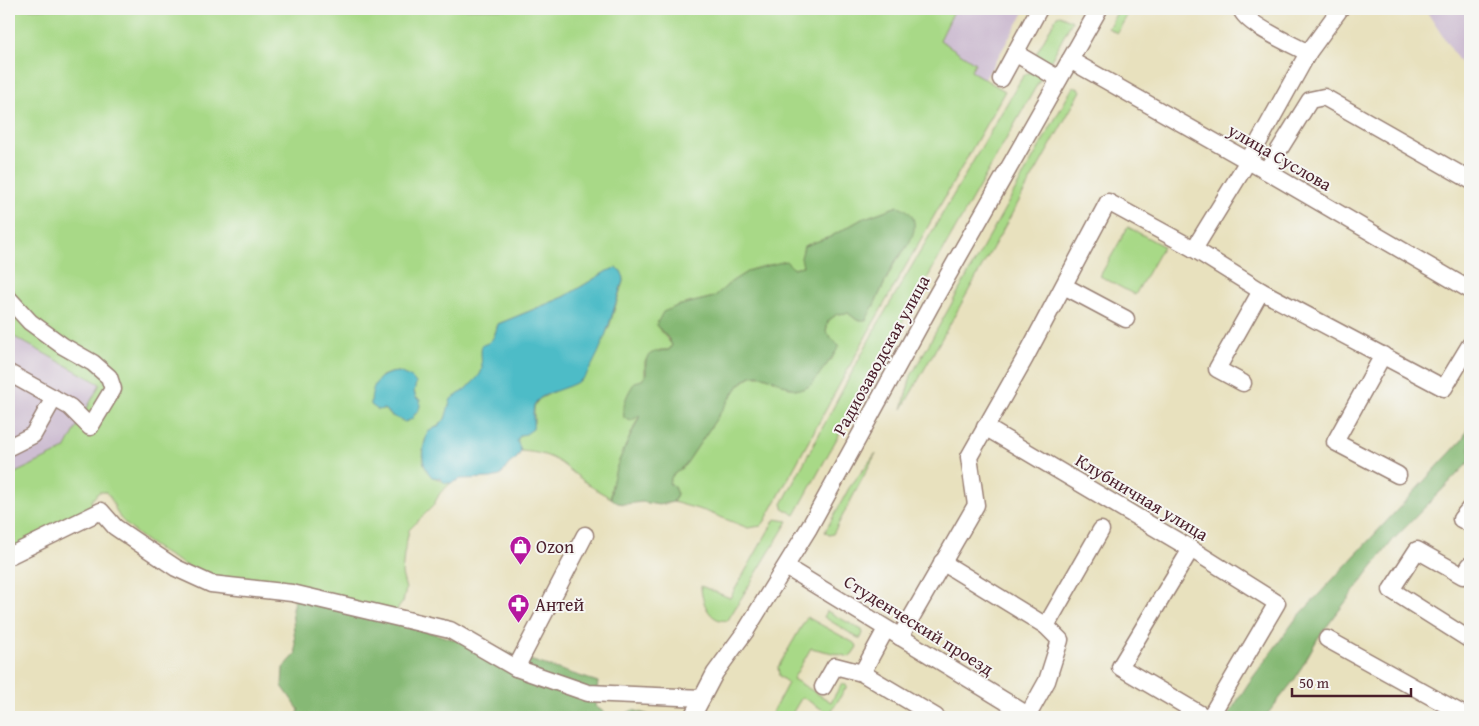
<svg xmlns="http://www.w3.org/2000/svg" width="1479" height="726" viewBox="0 0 1479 726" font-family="'Gentium Book Plus',serif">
<rect width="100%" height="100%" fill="#f6f6f2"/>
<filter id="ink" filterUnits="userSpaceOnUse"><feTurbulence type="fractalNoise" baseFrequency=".02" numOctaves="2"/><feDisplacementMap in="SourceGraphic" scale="10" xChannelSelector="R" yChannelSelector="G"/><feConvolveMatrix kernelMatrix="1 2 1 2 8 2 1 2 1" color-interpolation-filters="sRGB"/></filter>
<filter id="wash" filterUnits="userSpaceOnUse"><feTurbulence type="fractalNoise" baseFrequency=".0096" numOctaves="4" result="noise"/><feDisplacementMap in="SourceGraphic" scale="20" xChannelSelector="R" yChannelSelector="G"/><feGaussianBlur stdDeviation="1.12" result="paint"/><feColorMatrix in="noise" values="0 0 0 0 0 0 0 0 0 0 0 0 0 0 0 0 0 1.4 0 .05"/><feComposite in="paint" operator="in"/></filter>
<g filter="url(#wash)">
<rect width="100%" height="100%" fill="#e8e1be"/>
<g fill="#cebed2">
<path d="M955,9h71l-41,70 -14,-8 4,-7 -35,-24z"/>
<path d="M1425,9h45v70v-1z"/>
<path d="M9,334l92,50 -36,65 -56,27z"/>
</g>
<g fill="#a8d987" stroke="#797c59" fill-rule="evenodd">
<path d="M9,9h946l-15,31 35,23 -4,8 34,20 -134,236 -106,194 -4,5 -13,2 -43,-17 -32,-9 4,-8 -3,-7 -5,-4 3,-7 14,-12 53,-79 12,-9h12l14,4 12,8 19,-1 25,-30 -1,-19 -6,-6 2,-11 9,-7 11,-1 9,7 16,-13 22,-45 11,-14 -8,-42 -36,13 -32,18 -26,9 -1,20 -10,2 -24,-3 -19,5 -19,12 -17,15 -37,9 -21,19 16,20 -3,5h-9l-15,11v15l-3,4 -2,34 -22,49 -7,26v9c-9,-5 -19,-10 -27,-17 -26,-19 -28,-27 -63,-30l-4,-10 3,-7 14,-11v-17l5,-7 14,-7 48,-49 8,-16 15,-49 -17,-7 -43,26 -66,27 -5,16 -5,4 -6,27 -3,6 -22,19 -12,23 -7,7 -10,6c-6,16 -9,31 4,45 7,1 12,6 19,6l-11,10 -7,13 -24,24 -5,24 -2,20 4,15 -3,13 -7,9 -187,-35c-29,-12 -66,-33 -88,-57 -7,-9 -7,-19 -15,-27h-7l-8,9 3,8 -85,42v-75l56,-27 35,-65 -91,-50zM399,372l16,16 -1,3 2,7 4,2 -2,12 -4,3 -22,1 -21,-17 11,-23 8,-3z"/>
<path d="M1119,9h12l-14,24 -9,-5z"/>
<path d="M1060,15l12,6 -22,41 -3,1 -9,-4 -2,-5 21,-38z"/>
<path d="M1033,72l9,4 -194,342 -53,97 -11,-6 -2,-5 93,-175 148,-253 5,-3z"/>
<path d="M1073,87l6,1 2,3 -179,318 9,-33z"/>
<path d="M1128,227l35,19 -28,49 -35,-19z"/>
<path d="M876,453l-43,81 -4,1 -4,-3 24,-44z"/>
<path d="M775,519l13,2 -60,99c-18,4 -27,-19 -27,-34l29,12z"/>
<path d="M827,611l35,19 1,3 -2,5h-3l-34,-21z"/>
<path d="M807,617l49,27 1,3 -7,10 -39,-9 -18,31 38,23 11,-19 5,3 -16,26 -3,1 -26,-16 -12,20h-20l18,-34 -9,-7 -1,-9z"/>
</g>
<g fill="#86b974" stroke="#686c50">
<path d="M898,206c22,7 19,27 7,43 -4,5 -9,10 -12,16 -9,18 -17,37 -27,55h-9l-9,-7 -11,1 -9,7 -2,11 13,14c-4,8 -9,14 -15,22 -5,6 -8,13 -15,18 -16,13 -38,-16 -58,-10 -4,2 -9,6 -12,9l-53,79 -14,12 -3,7 5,4 3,7 -4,8 -14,3 -17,-3 -16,2 -8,-1 -7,-5c0,-30 18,-56 29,-83l-9,6 -7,-3c-2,-14 3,-24 11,-36 2,-1 5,-1 7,-2 12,-8 -11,-29 27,-30l3,-5 -4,-7 -12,-13 7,-13 14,-6 37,-9 17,-15 19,-12 36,-9 7,7 10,-2 -2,-8 3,-12 26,-9 32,-18z"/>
<path d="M1470,422v39l-77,79 -75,98 -23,41 -30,38h-38l21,-33 47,-64 168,-181z"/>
<path d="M296,593l184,54 28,6 90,29 -3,24 16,11h-314l2,-7 -17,-24 1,-18 13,-14 -4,-45z"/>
<path d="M633,710l16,5 -1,2h-28z"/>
</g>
<g fill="#4ebcc7" stroke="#4c6e79">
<path d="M616,268l5,3 3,7c-11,31 -19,69 -38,97 -11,15 -47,15 -52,31 -2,7 0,16 -1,23l-7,5 -6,1 -3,6 4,10 -4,7 -8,6 -9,12 -9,2 -30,1 -10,4h-6l-5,-5 -8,-1c-13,-14 -10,-28 -4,-45l10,-6 7,-7 6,-20c8,-4 30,-21 31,-30 0,-8 -2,-16 0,-24 11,-2 13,-10 16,-21l66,-27 43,-26z"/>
<path d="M399,372l13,6 4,5 -2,9 2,6 4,2c1,13 -4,10 -8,19l-7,3 -13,-6 -8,-7 -6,1 -7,-5c0,-20 7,-32 28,-33z"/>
</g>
</g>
<g filter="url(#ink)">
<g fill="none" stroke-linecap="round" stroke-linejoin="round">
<defs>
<g id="minor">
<path d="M1241,9c5,16 51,35 67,44"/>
<path d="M1015,53l44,26"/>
<path d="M1070,60l196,111 204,119"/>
<path d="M1001,79l38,-70"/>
<path d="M1266,171l44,-71 14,-3 146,83"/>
<path d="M1194,249l54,-88 60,-108 32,-44"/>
<path d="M1064,286l62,33"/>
<path d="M9,299l21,23 33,24 30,17 16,14 4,12 -23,38 -20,-20 -61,-34"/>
<path d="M1383,355l-48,87 63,33"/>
<path d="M1243,383l-26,-14 44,-78"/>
<path d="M985,427l206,122 86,54 -67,114"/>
<path d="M9,447l24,-12 21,-37"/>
<path d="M1470,508l-9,11 9,5"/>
<path d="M1191,549l-71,118 85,50"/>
<path d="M9,556l92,-45 14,16 25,17 36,24 35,16 81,9 158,37 66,38 72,25 114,5"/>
<path d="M942,562l104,64"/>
<path d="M1470,565l-7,11 -46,-26 -26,40 79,50"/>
<path d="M786,567l245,150"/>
<path d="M886,629l-24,44 74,44"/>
<path d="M900,637l76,-132 -7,-48 56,-99 83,-156 86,47 67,42 183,97 26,-43"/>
<path d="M1327,639l141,78"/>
<path d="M516,668l69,-133"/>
<path d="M823,687l12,-21 27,7"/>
<path d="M692,717l23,-44 30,-41 64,-104 122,-223 168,-296"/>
<path d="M1027,717l20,-36 13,-41 -14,-14 55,-96"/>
</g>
</defs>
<use href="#minor" stroke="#998074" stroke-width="19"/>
<use href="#minor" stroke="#fff" stroke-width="16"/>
</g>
</g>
<defs>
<symbol id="shop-pin" viewBox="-11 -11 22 30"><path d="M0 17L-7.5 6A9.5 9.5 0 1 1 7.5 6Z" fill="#b5179e" stroke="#f6f6f2"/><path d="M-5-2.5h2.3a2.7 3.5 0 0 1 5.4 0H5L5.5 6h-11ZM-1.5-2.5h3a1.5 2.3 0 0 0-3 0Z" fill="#fff"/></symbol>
<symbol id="pharmacy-pin" viewBox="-11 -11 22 30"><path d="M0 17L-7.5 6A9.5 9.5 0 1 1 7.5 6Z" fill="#b5179e" stroke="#f6f6f2"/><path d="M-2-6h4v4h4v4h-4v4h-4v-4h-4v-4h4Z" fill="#fff"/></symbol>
</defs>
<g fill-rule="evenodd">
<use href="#shop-pin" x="508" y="534" width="25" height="34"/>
<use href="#pharmacy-pin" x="506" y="592" width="25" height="34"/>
</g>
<g text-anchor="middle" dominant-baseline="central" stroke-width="4" stroke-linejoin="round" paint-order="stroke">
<g font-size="18" fill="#4a1f2b" stroke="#f6f6f2">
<text transform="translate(1280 157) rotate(30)">улица Суслова</text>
<text transform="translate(881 355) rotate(-61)">Радиозаводская улица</text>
<text transform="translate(1142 497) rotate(31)">Клубничная улица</text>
<text transform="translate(919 625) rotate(32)">Студенческий проезд</text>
</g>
<g font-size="18" fill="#4a1f2b" stroke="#f6f6f2" text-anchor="start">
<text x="536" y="546">Ozon</text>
<text x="535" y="604">Антей</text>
</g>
</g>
<rect width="1479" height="726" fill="none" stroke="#f6f6f2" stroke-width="30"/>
<path d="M1292 688v8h119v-8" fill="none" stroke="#4a1f2b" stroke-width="2.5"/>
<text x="1299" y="688" font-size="15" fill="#4a1f2b" stroke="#f6f6f2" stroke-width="4" paint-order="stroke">50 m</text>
</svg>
